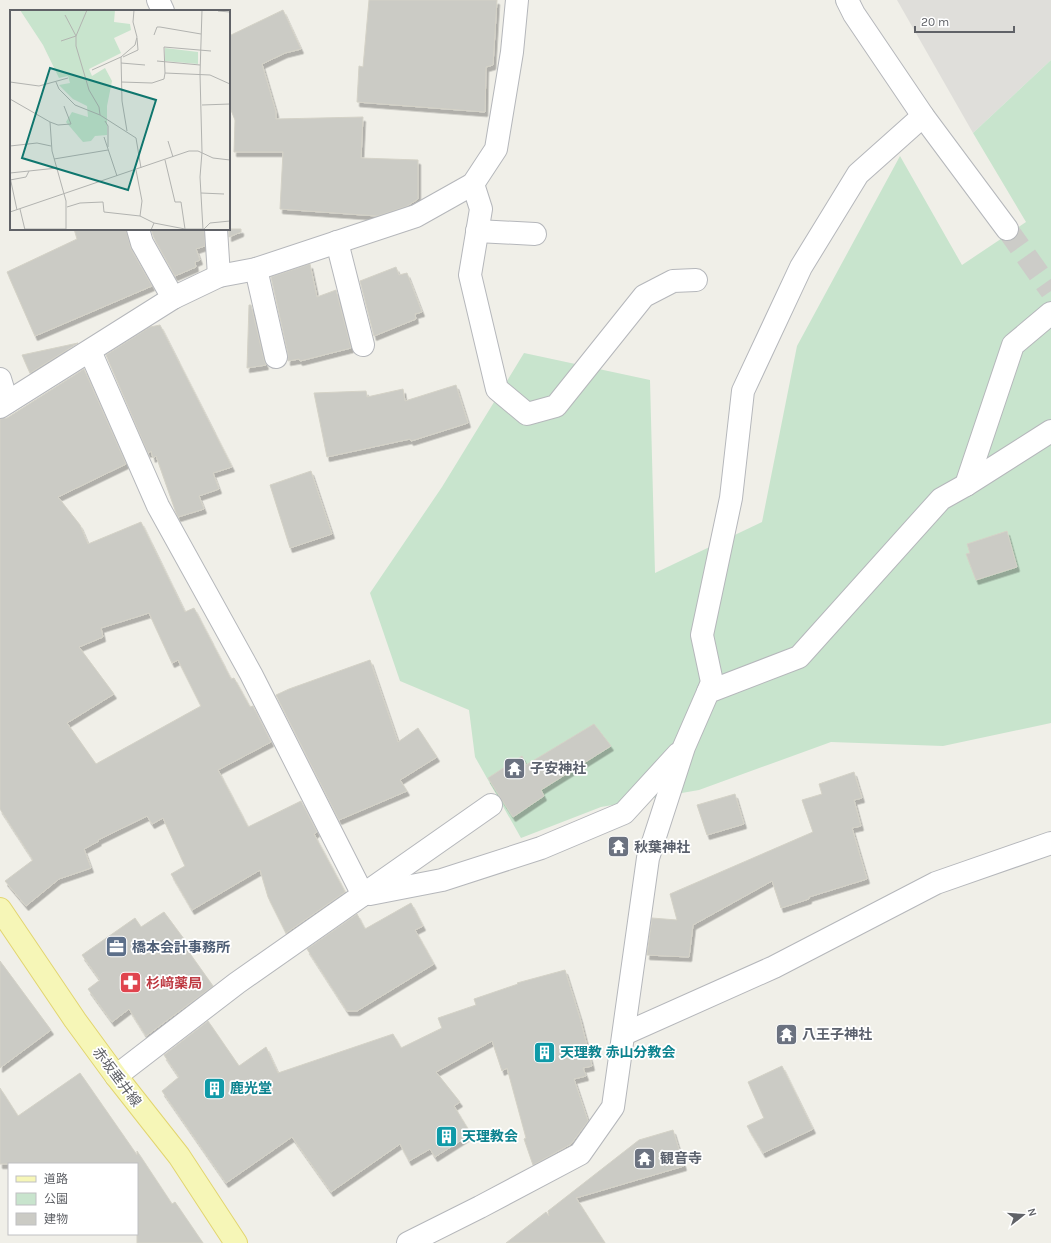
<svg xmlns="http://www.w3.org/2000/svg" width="1051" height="1243" viewBox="0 0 1051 1243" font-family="Karla,'Noto Sans JP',sans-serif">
<defs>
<filter id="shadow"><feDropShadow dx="2.5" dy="4.5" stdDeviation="0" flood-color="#0004"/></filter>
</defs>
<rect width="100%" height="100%" fill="#f0efe8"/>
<path fill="#dfdeda" d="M897,0h154v60l-78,73z"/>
<path fill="#c8e4cd" d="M1051,60v663l-108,23 -112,-4 -132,48 -98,17 -80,31 -46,-81 -6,-47 -69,-29 -30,-88 72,-106 82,-134 126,27 5,193 107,-51 35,-176 103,-190 62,109 64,-43 -53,-89z"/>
<g fill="#cbcbc5" stroke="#d4d2c7" fill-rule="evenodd" filter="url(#shadow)">
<path d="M369,0h128l-4,65 -7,2 -1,45 -128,-10 2,-36 4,1z"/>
<path d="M283,10l18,39 -16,4 -23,11 14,48v7l87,-2 -2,41 57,2v39l-11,7 -30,10 -97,-7 3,-57h-49l1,-32 -6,-15v-69z"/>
<path d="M74,229h52l5,20 21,37 -117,50 -28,-64 70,-33z"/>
<path d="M151,229h53l1,17 -9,3 4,11 -5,2 1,5 -21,9 -21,-38z"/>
<path d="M229,229h12v3l-12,5z"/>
<path d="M310,264l7,33 19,-7 15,58 -51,13 -1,-2 -11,2v-7l-17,-77z"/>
<path d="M396,267l3,8 8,-2 15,39 -7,2 1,5 -42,17 -14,-55z"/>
<path d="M249,305h2l13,55 2,5 -19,3z"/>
<path d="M160,325l72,142 -19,6 6,16 -20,7 5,13 -26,8 -3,-7 -19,-54 -3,2 -2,-7 -3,2 -42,-98 44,-28z"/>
<path d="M78,343l-48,30 -8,-18z"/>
<path d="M84,369l42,95 -68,33 22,28 8,19 53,-22 44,90 9,-4 37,71 3,-1 16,29 3,-1 18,36 -53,28 30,57 53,-26 16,31 -3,2 31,58 -59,41 -18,-36 -8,-27 -68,40 -21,-36 14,-8 -22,-48 -11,6 -5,-8 -49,24 1,1 -15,8 7,19 -32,11 -33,27 -21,-25 28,-21 -33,-51v-390l7,-1zM149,613l23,50 6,-3 23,46 -105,58 -29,-41 47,-29 -35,-47 24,-10 -2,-9z"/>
<path d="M456,385l12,38 -57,18 -1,-2 -83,18 -13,-64 52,-2 1,6 36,-8 2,12z"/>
<path d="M311,471l21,63 -42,14 -20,-63z"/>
<path d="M1007,531l10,36 -41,13 -10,-26 4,-1 -3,-9z"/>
<path d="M370,660l28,82 20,-14 19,29 -37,23 7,11 -68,29 -63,-125 13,-6z"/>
<path d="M594,724l17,22 -70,44 3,6 -31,21 -25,-39 34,-22 4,9z"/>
<path d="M854,772l8,26 -8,2 7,26 -9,2 15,51 -58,18v2l-28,9 -9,-27 -79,44 -4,32 -42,-2 5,-37 25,2 -7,-26 143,-62 -11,-32 20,-6 -3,-10z"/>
<path d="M735,794l9,30 -37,11 -10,-30z"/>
<path d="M411,903l12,23 -8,4 19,34 -77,47h-10l-40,-62 50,-35 8,15z"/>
<path d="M164,912l20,27 -3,2 32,45 -67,50 -17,-27 -17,13 -24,-33 12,-9 -18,-25 53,-37 6,9z"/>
<path d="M0,961l51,69 -51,38z"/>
<path d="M565,970l15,48 12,48 -9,2 3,8 -12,3 14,42 -17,23 -38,21 -9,-26 2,-1 -19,-70 -5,3 -10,-30 -56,31 24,30 -6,4 17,28 -36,23 -5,-8 -21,12 -9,-17 -69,48 -39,-55 -66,46 -64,-92 17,-14 -15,-22 44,-34 31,45 27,-19 12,26 115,-39 8,14 41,-20 -4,-10 38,-13 -2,-6 44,-15 -1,-1z"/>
<path d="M782,1066l31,63 -50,24 -16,-27 17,-8 -16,-36z"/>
<path d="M80,1073l57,82v-4l35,53 3,-2 28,41h-66v-79h-137v-76l18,28z"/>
<path d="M673,1130l11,36 -108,32 29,45h-99l40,-31 3,4 -1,-5 91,-71z"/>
</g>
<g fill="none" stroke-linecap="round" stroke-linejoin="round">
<path stroke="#ccccc8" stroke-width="22" stroke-dasharray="22 11" stroke-linecap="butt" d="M1007,229l44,62"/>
<defs>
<g id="minor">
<path d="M158,0l5,11"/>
<path d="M847,0l7,14 69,102 84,113"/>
<path d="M473,184l8,25 -11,66 27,114 30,25 29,-8 88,-110 29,-15 23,-1"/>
<path d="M138,229l4,14 31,55"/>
<path d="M216,229l3,47"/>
<path d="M477,231l58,3"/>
<path d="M337,242l26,103"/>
<path d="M256,269l20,88"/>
<path d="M90,351l68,155 93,168 112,221"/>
<path d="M0,379l7,23"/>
<path d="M0,407l173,-109 46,-22 37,-7 160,-53 57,-32 23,-35 16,-97 5,-52"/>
<path d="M966,485l47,-140 38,-32"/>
<path d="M708,692l4,-10 -10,-47 29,-137 12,-107 58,-124 57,-93 65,-58"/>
<path d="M370,894l72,-14 99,-32 83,-35 54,-59"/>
<path d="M624,1034l150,-67 162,-84 115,-40"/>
<path d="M116,1076l121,-93 254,-178"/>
<path d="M408,1243l72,-36 100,-53 33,-47 35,-249 36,-111 24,-55 91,-35 142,-158 25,-14 85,-54"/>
</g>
<path id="major" d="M0,909l75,111 41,56 63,80 57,87"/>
</defs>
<use href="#minor" stroke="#b5b7bb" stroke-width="24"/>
<use href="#major" stroke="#e2d56f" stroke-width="24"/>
<use href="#minor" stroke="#fff" stroke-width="22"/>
<use href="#major" stroke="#f6f6b7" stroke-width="22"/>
</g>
<defs>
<symbol id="temple-square" viewBox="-11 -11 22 22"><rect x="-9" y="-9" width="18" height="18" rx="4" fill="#6b7280" stroke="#fff"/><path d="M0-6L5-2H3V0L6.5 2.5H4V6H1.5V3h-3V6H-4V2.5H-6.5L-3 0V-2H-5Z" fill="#fff"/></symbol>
<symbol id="office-square" viewBox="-11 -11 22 22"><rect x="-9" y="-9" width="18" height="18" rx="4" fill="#5c6f8a" stroke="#fff"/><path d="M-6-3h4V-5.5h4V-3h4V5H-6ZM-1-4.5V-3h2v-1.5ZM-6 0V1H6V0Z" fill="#fff"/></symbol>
<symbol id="pharmacy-square" viewBox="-11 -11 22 22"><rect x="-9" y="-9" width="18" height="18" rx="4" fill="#e0444e" stroke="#fff"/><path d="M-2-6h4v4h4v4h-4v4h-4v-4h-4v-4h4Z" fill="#fff"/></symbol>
<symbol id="building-square" viewBox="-11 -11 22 22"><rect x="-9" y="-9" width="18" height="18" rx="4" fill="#0f9aa8" stroke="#fff"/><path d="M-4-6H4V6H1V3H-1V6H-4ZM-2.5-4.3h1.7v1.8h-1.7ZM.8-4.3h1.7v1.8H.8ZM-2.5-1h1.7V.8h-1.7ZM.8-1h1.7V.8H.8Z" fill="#fff"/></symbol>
</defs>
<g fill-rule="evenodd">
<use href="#temple-square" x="502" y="756" width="25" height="25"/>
<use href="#temple-square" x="606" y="834" width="25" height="25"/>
<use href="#office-square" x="104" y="934" width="25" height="25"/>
<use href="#pharmacy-square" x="118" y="970" width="25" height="25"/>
<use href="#temple-square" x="774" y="1022" width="25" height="25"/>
<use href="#building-square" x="532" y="1040" width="25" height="25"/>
<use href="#building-square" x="202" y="1076" width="25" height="25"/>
<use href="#building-square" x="434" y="1124" width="25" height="25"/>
<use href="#temple-square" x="632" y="1146" width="25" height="25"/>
</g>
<g text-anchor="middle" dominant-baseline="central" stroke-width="3.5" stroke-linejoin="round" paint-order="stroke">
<g font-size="14" font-weight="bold" fill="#5b616d" stroke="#fff" text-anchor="start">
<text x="530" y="768">子安神社</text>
<text x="634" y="847">秋葉神社</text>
<text x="802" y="1034">八王子神社</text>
<text x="660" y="1158">観音寺</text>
</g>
<g font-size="14" font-weight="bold" fill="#4e5e75" stroke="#fff" text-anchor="start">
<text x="132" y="947">橋本会計事務所</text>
</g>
<g font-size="14" font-weight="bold" fill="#be3a42" stroke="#fff" text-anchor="start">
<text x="146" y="983">杉﨑薬局</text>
</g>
<g font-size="14" font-weight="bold" fill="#0d838f" stroke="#fff" text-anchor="start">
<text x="560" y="1052">天理教 赤山分教会</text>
<text x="230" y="1088">鹿光堂</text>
<text x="462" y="1136">天理教会</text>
</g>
<g font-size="14" fill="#606267" stroke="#fff">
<text transform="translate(117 1077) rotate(53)">赤坂垂井線</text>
</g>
</g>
<g transform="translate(10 10)">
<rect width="220" height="220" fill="#f0efe8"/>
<path d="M10,0h95l-1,12 16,2 1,6 -17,8 7,15 -32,16 3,7 13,-8 7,13 -5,25v29l-12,1 -4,5 -8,1 -17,-20 6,-10 16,5 -1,-11 -14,-7 -14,-14 11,-2 -2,-7 -9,2 -16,-33zM155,38l33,4v12l-33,-3z" fill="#c8e4cd"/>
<path fill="none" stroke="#b2b3b0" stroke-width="1" d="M77,0l-11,26v10l13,44 10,17 1,8 36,23 5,30M192,0l-2,64 2,78M208,1l12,1M144,25l3,-8h3l41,7M51,31l15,-5 -11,-21M111,47l1,44 5,30M113,47l15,-7 -1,-12M147,51l43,4M111,53l24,2M82,60l29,-13 14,-12 2,-8 -4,-15 1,-12M155,63l-1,-26 47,4M0,72l29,4 29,-8M46,72l3,7 16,16 25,10M111,72l31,1 12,-4 1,-6 45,2 20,9M0,89l40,23 2,29 14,50v29M192,95l28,-1M95,111l3,5v21M40,112l8,3 13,-1 -7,-18M94,127l13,39M158,131l5,16M0,136l27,-3 14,3M192,142l-2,25 3,53M44,149l54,-9M155,150l10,42h6l4,27M126,160l6,31 -2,15M0,163l19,-2M0,167l7,33M0,170l16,-3 3,-6 28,-3M191,183l23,1M57,197l13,-4 23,-1 1,10 36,4 14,7 -3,7M10,199l5,21M0,202l179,-61h9l15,7 17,2M144,213l31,6h20M14,219h42M194,219l6,-6 20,-2"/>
<path fill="#0f766e" fill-opacity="0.15" stroke="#0f766e" stroke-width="2" d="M40,58l106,32 -28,90 -106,-32z"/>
<rect width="220" height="220" fill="none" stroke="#606267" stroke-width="2"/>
</g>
<rect x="8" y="1163" width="130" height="72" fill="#ffffff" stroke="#bfc0c2"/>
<rect x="16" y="1176" width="20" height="6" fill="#f6f6b7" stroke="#bfc0c2"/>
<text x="44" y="1183" font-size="12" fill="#606267">道路</text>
<rect x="16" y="1193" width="20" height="12" fill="#c8e4cd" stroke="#bfc0c2"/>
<text x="44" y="1203" font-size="12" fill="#606267">公園</text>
<rect x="16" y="1213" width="20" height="12" fill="#cbcbc5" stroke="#bfc0c2"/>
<text x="44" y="1223" font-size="12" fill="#606267">建物</text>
<g transform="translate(1023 1215) rotate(73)" stroke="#ffffff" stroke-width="3" paint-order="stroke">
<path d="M0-3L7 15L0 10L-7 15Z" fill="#606267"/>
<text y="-6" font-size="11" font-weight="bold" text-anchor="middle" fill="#606267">N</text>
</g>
<path d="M915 26v6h99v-6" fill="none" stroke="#606267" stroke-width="2"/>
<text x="921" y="26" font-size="12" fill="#606267" stroke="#ffffff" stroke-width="3" paint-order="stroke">20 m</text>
</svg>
